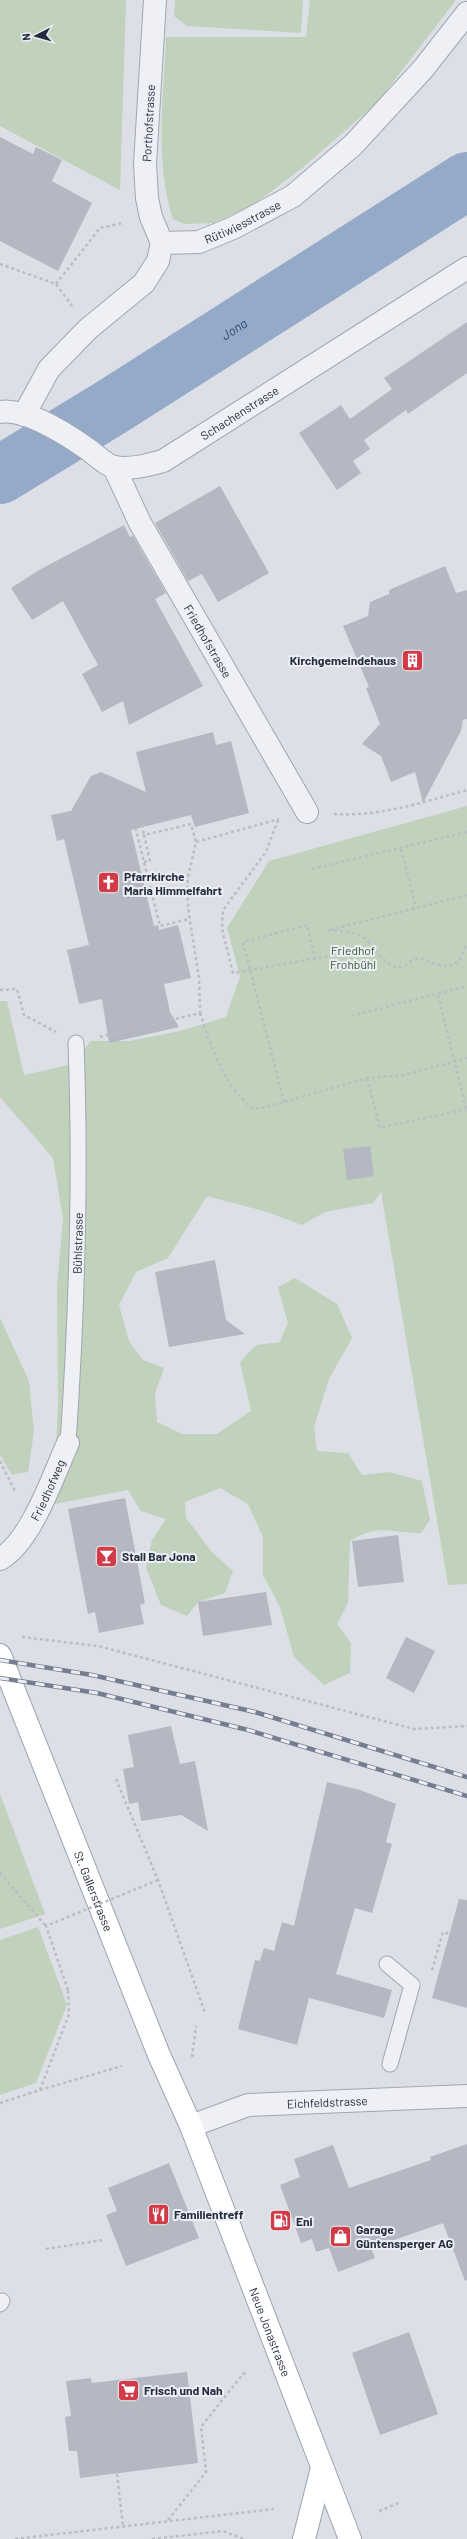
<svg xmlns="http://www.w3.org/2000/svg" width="467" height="2539" viewBox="0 0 467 2539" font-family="Barlow,sans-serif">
<rect width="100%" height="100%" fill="#dcdfe6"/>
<g fill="#c0d1bc">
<path d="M0,0h126l-6,190 -120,-64z"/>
<path d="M175,0h128l-2,33 -114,-7 -13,-10z"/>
<path d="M310,0h146l-79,103 -76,66 -48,36 -39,18 -30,1 -11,-5c-19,-58 -9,-122 -7,-182h140z"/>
<path d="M467,806v778l-19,1 -67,-393 -8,11 -48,9 -23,13 -35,-13 -60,-16 -39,62 -32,14 -17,33 10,36 14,19 21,8 -9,25 2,29 25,12h35l34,-23 -11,-49 16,-17 24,-3 8,-19 -10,-36 17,-9 42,26 15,34 -23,41 -15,48 3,24 31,2 14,22 27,-3 33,9 8,39 -9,13c-31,0 -41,-10 -71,8l-2,62 -11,21 14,19 -1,30 -26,12 -30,-28 -14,-50 -17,-32v-38l-15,-33 -28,-16 -35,14 1,16 26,34 21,19 -8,22 -27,9 -11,14 -26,-11 -15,-37 6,-28 14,-21 -25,-8 -13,-21 -74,14 -10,-37 12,-21 2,-40 -1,-120 6,-67 -10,-61 -53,-61v-96h7l17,74 49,-11 18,-23h38l51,-10 46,-14 14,-41 -13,-48 42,-67z"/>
<path d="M0,1318l29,63 5,50 -6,41 -16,3 -12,-20z"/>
<path d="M0,1794l45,120 -45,15z"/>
<path d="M38,1927l29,78 -31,78 -36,12v-155z"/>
</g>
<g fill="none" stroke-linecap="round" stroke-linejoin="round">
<path stroke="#95aac8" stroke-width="58" id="s1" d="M0,475l110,-67 357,-227"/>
</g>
<g fill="#b3b8c3">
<path d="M0,137l33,17 3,-7 26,13 -10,21 40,22 -34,68 -58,-30z"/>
<path d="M467,322v51l-59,41 -2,-4 -42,30 6,9 -17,12 8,12 -24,17 -38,-57 42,-28 9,14 42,-30 -8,-11z"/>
<path d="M220,486l49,87 -51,29 -16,-28 -14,7 -33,-58z"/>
<path d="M124,525l6,12 3,-1 33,57 -11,6 48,87 -74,39 -6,-24 -21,11 -20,-38 16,-9 -35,-64 -31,19 -21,-32 30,-19z"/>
<path d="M445,566l11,27 11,-3v129l-4,1 -2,11 -38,72 -8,-31 -24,10 -10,-26 -19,-12 18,-20 -14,-36 3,-1 -26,-61 25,-10 2,-14 19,-8v-4z"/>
<path d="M213,732l3,13 15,-4 18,72 -54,14 -4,-12 -60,15 23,96 4,-1 1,5 19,-5 13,53 -27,6 6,28 9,15 -70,16 -7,-44 -23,5 -12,-54 22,-5 -25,-106 -7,2 -6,-26 20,-4 20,-35 10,-4 45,20 -10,-40z"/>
<path d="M370,1146l4,30 -27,4 -4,-31z"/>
<path d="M215,1260l11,60 19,14 -76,13 -14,-75z"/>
<path d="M125,1498l20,105 -5,2 4,19 -45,9 -4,-21 -7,2 -20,-105z"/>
<path d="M398,1535l6,47 -46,5 -6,-46z"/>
<path d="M266,1592l6,33 -69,11 -5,-34z"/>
<path d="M406,1637l29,14 -21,42 -28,-15z"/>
<path d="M171,1726l9,38 15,-3 13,70 -27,-16 -40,6 -3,-19 -9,2 -6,-35 11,-2 -6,-32z"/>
<path d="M327,1782l33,8 36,14 -10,38 6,2 -20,69 -17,-5 -19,66 56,16 -8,28 -75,-20 -12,47 -59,-16 17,-69 5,1 4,-13 10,3 8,-29 12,4z"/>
<path d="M459,1899l8,1v108l-35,-10z"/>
<path d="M467,2144v136l-2,1 -22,-58 -72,25 4,10 -37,14 -9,-24 -13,4 -4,-13 -11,4 -21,-58 20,-8 -6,-18 39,-14 16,43 82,-28 -1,-3z"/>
<path d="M169,2163l30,75 -73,28 -20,-51 11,-4 -9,-23z"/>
<path d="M409,2332l29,82 -58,21 -28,-82z"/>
<path d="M187,2372l11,91 -118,15 -3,-27h-8l-4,-34 6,-1 -5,-35 25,-3 1,5z"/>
</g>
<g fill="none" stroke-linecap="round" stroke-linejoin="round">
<defs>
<g id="service">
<path id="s2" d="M68,1443c9,-133 13,-267 8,-400"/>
<path d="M387,1964l25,21 -22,79"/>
<path d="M0,2304l2,-3"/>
</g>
<g id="minor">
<path d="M155,0l-10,164 2,34 4,19 11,26"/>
<path id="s3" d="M162,243l37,-1 34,-14 60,-32 60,-51 70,-76 44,-56"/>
<path id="s4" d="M0,412c26,-4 68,23 89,38 7,5 18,16 26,17 15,3 33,-2 48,-6l304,-193"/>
<path d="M24,415l25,-46 39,-40 56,-46 14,-22 4,-18"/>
<path id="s5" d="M114,467l26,56 167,289"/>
<path id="s6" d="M0,1559c31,-17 53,-83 68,-116"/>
<path id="s7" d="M191,2126l57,-21 219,-9"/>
</g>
<g id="primary">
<path id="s8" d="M0,1655l159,400 32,71 159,413"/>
<path d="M304,2539l18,-71"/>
</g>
</defs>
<use href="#service" stroke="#a1a6b0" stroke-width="17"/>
<use href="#minor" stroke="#a1a6b0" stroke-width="24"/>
<use href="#primary" stroke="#9ba3b2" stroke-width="24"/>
<g stroke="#babdc5" stroke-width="2.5" stroke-dasharray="3 3" stroke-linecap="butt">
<path d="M0,264l56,20 16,22"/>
<path d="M56,284l44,-56 23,-5"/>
<path d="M334,814c46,3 89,-12 133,-24"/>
<path d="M141,819l3,16"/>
<path d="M278,820l-12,32 -43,58 -1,19 11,44 101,-18"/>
<path d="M134,822l26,104 29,-7"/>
<path d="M401,849l15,59"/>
<path d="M144,862l6,-1 -6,-26 47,-11 5,18"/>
<path d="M312,869l155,-37"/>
<path d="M328,930c9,1 23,1 31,5 14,7 20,26 37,32 10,3 13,-8 21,-8 5,-1 10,2 15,4 24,8 27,0 35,-20"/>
<path d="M330,930l137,-35"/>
<path d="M0,990l17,-1 7,26 32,17"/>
<path d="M438,995l29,117"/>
<path d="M200,1013c11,34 24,73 53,96l13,-2 101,-29 37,-3 63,-17"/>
<path d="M351,1016l116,-30"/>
<path d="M100,1037l100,-24 -1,-35 -10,-63 -2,-24 1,-14 8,-35 83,-23"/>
<path d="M367,1078l13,50 86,-19"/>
<path d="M284,1102l-41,-160 64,-17 8,34"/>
<path d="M0,1461l16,32"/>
<path d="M22,1637l76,9 316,83 53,-3"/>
<path d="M116,1779l42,101 47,133"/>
<path d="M0,1873l46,53"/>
<path d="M432,1970l11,-38 24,7"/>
<path d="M192,2057l4,-31"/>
<path d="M40,2090l82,-24"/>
<path d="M0,2103l40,-13 29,-76 -1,-24"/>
<path d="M46,2249l57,-9"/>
<path d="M117,2474l6,52"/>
<path d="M379,2511l22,-9"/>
<path d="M168,2520l38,-48 -5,-45 42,-53 5,-2"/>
<path d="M15,2539l259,-30"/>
<path d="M152,2539l71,-8 21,8"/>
</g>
<use href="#service" stroke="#eef0f5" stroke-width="15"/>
<use href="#minor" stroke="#eef0f5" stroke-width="22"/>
<use href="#primary" stroke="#fff" stroke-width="22"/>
<defs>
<g id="rail">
<path d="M0,1660l92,15 163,37 212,65"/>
<path d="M0,1678l97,15 151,37 219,66"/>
</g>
</defs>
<use href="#rail" stroke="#757d90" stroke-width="4.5"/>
<use href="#rail" stroke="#ebeef4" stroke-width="3" stroke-dasharray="9" stroke-linecap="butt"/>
<path stroke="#babdc5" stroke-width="2.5" stroke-dasharray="3 3" stroke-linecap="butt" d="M68,1990l-22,-64 112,-46"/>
</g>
<defs>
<symbol id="building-square" viewBox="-11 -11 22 22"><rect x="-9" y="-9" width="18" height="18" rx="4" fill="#d13b48" stroke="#ebeef4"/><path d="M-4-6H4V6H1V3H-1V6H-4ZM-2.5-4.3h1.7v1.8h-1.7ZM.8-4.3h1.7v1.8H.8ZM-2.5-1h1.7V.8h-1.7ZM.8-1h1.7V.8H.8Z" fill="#fff"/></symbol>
<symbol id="church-square" viewBox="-11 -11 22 22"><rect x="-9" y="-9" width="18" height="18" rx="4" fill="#d13b48" stroke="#ebeef4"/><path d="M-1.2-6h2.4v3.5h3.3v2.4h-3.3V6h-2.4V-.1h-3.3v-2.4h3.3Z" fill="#fff"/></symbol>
<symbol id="bar-square" viewBox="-11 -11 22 22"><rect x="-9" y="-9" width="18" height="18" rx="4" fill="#d13b48" stroke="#ebeef4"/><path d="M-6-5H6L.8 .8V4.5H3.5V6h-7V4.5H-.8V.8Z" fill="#fff"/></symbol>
<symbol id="restaurant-square" viewBox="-11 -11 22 22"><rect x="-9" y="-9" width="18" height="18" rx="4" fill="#d13b48" stroke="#ebeef4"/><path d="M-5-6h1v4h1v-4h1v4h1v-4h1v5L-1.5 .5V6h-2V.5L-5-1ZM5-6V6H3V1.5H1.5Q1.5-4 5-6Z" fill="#fff"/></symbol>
<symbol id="fuel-square" viewBox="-11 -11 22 22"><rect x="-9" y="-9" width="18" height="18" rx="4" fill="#d13b48" stroke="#ebeef4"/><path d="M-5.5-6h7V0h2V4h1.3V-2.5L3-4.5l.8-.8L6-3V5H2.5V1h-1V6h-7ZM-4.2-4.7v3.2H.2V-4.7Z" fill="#fff"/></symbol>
<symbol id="shop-square" viewBox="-11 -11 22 22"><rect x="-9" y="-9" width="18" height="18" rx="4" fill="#d13b48" stroke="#ebeef4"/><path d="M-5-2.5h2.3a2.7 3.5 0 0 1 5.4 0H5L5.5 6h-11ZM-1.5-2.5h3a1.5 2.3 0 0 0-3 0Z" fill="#fff"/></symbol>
<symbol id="supermarket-square" viewBox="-11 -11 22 22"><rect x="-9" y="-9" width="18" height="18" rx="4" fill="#d13b48" stroke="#ebeef4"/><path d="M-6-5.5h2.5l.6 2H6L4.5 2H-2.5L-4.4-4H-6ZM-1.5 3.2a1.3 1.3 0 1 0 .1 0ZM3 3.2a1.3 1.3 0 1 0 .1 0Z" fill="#fff"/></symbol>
</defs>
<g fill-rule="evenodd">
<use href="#building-square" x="400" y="648" width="25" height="25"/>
<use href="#church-square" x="96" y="870" width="25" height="25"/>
<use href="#bar-square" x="94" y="1544" width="25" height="25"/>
<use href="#restaurant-square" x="146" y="2202" width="25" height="25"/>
<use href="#fuel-square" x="268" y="2208" width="25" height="25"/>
<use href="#shop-square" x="328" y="2224" width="25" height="25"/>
<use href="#supermarket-square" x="116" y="2378" width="25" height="25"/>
</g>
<g text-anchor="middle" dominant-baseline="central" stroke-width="4" stroke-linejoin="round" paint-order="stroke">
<g font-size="12" fill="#252c3d" stroke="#ebeef4">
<text transform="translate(148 123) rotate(-87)">Porthofstrasse</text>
<text stroke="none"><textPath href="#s3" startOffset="85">Rütiwiesstrasse</textPath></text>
<text stroke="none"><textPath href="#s4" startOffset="269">Schachenstrasse</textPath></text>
<text stroke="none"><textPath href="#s5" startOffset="198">Friedhofstrasse</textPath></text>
<text stroke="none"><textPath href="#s2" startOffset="200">Bühlstrasse</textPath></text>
<text stroke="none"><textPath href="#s6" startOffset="85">Friedhofweg</textPath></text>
<text stroke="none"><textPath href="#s8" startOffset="254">St. Gallerstrasse</textPath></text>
<text stroke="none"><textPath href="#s7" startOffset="140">Eichfeldstrasse</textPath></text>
<text stroke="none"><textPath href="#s8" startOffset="729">Neue Jonastrasse</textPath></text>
</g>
<g font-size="12" font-weight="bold" fill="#252c3d" stroke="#ebeef4" text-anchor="start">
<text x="396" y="660" text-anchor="end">Kirchgemeindehaus</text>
<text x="124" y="876">Pfarrkirche<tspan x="124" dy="14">Maria Himmelfahrt</tspan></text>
<text x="122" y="1556">Stall Bar Jona</text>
<text x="174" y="2214">Familientreff</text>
<text x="296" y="2221">Eni</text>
<text x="356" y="2229">Garage<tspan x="356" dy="14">Güntensperger AG</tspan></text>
<text x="144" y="2390">Frisch und Nah</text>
</g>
<g font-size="12" fill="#375932" stroke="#ebeef4">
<text x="353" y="950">Friedhof<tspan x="353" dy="14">Frohbühl</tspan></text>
</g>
<g font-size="13" font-style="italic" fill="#2e4871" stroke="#ebeef4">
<text stroke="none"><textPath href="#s1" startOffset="276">Jona</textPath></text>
</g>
</g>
<g transform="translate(36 36) rotate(264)" stroke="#ebeef4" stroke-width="3" paint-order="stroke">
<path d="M0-3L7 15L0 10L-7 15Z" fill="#252c3d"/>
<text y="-6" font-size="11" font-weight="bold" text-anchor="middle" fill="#252c3d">N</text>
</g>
</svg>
